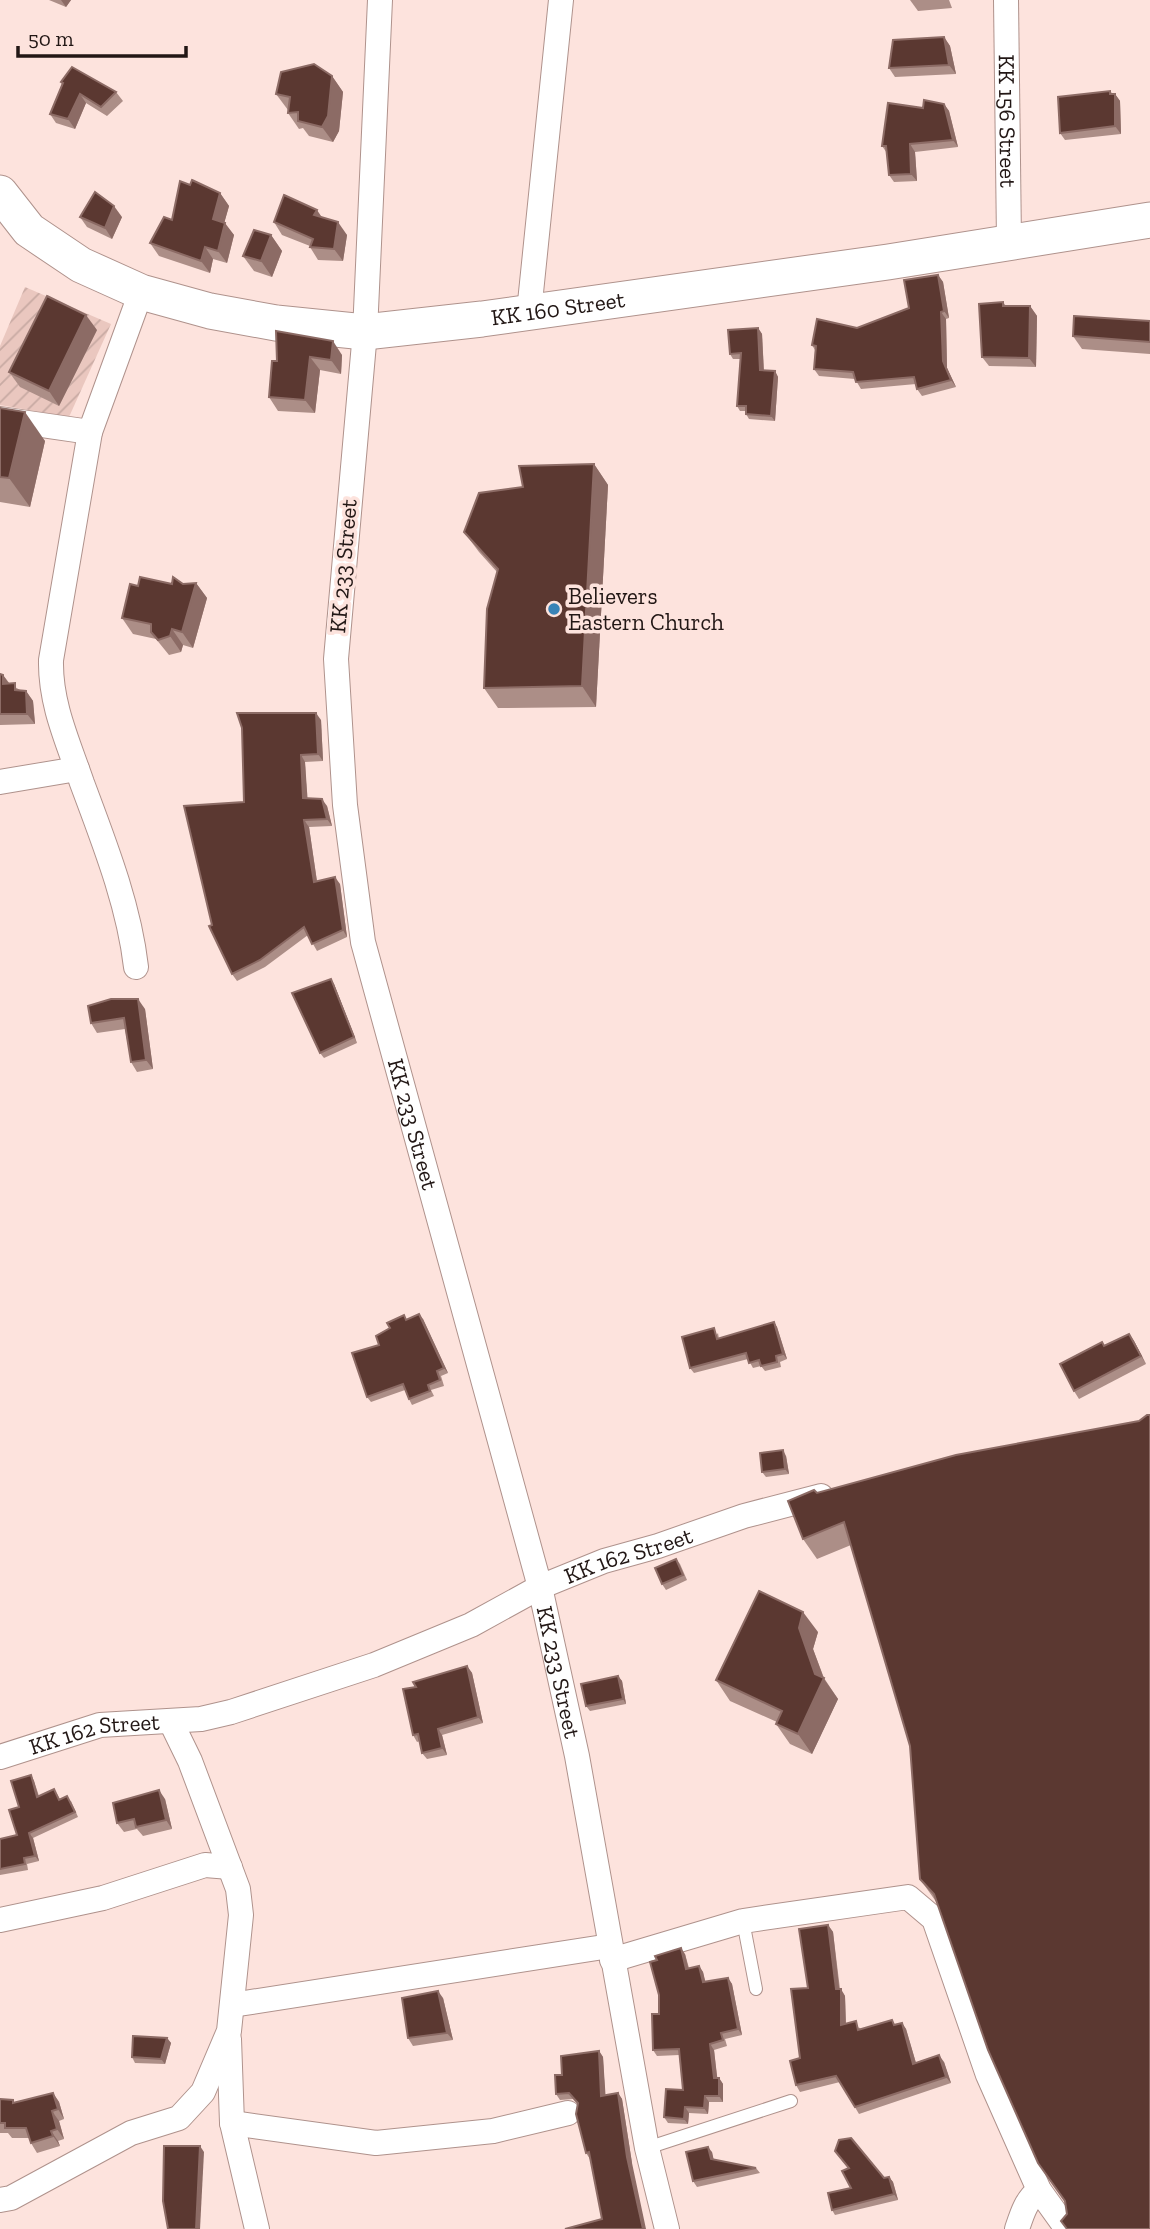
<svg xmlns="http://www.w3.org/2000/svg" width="1150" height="2229" viewBox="0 0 1150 2229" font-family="'Zilla Slab',serif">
<defs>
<pattern id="garden-furrows" width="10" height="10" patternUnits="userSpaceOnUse" patternTransform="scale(1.75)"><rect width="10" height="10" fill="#eac7bf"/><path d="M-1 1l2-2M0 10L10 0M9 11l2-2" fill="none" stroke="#c8aaa3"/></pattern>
</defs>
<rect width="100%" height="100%" fill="#fde3dd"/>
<path fill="url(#garden-furrows)" d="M25,287l86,37 -42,93 -69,-12v-59z"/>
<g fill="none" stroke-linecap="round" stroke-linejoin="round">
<defs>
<g id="service">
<path d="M743,1921l13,68"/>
<path d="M647,2148l144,-47"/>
</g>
<g id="minor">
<path id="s1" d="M380,0l-15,332 -29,327 9,146 18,137 177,645 37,169 70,392 20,81"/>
<path id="s2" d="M1006,0l3,241"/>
<path d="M529,312l32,-312"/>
<path d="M0,419l90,13 51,-140"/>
<path d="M90,432l-39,228c-1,44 17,82 31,123 22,59 47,122 54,184"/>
<path d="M0,782l77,-13"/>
<path id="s3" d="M0,1757l100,-32 101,-6 30,-7 143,-47 97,-40 69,-38 64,-26 54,-15 86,-30 77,-20"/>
<path d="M0,1920l103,-22 102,-33 25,2"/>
<path d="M612,1960l131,-39 165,-24 26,22 54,156 51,115 28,39"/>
<path d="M232,2005l378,-59"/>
<path d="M229,2039l3,84 25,106"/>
<path d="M232,2123l144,20 117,-12 75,-18"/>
<path d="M0,2200l11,-2 120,-65 48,-15 24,-26 26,-61 12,-116 -3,-26 -48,-128 -19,-39"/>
<path d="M1017,2229c5,-15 9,-29 22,-39"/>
</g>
<g id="secondary">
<path id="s4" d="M0,193l29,37 52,35 60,27 69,19 66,12 89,9 117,-13 406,-57 262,-42"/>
</g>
</defs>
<use href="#service" stroke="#af928c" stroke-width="14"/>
<use href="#minor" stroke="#af928c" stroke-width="26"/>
<use href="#secondary" stroke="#af928c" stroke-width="37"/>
<use href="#service" stroke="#fff" stroke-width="12"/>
<use href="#minor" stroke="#fff" stroke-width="24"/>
<use href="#secondary" stroke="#fff" stroke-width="35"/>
</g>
<g fill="#ac8e87">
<path d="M49,0h22l-5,7z"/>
<path d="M910,0h39l3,8 -34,3z"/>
<path d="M944,37l6,9 6,28 -61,3 -6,-9z"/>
<path d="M332,76l11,16 -4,39 -6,11 -24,-6 -6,-8 -4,1 -11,-16v-3l-12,-16z"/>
<path d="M61,82l55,10 7,9 -16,15 -21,-13 -11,26 -19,-6 -6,-9 12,-30z"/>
<path d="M1110,91l2,3h3l5,7 1,33 -56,6 -5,-7z"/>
<path d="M944,104l5,7 9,36 -43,5 2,29 -23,1 -5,-7 -2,-22 -5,-7 41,-38z"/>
<path d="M190,185l30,8 9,13 -5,17 10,12 -7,28 -14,-4 -3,14 -51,-17 -9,-13 22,-23z"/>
<path d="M80,217h42l-10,22 -25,-12z"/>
<path d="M322,218l25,17 -4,26 -25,-1 -8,-13v-1l-28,-11 -8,-13z"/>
<path d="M271,235l11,16 -10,26 -18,-6 -11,-15z"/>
<path d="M938,275l5,7 6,36 -3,1 1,49 9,19 -34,9 -5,-7 -1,-5 -55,5 -6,-10 -36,-3 -5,-7 1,-19 -3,-5 97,-37z"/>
<path d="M1003,302l3,4h24l7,10 -1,51 -47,-1 -7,-9z"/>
<path d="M1150,321v33l-68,-5 -9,-13z"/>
<path d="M758,328l4,6 2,37h11l3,6 -3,44 -26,-2 -3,-5v-3h-6l-3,-5 3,-47h-7l-3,-5z"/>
<path d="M97,330l-38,76 -39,-19 -11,-15z"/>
<path d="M276,331l66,24 -1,19 -21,-4 -5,43 -37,-2 -9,-14 8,-36z"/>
<path d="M0,408l45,33 -15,66 -30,-5z"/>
<path d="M594,464l14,21 -12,222 -98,1 -14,-20 13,-116 -18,-20 -15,-20 59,-45z"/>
<path d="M196,583l11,15 -14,50 -10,-3 -2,7 -12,3 -13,-16 -23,-5 -11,-16 16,-32z"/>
<path d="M0,674l3,1 7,9 10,6 6,1 7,10 2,23 -35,1z"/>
<path d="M321,720l2,41 -18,1 2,37 20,7 5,20 -23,1 8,54 23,3 7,53 -30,14 -9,-16 -43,32 -28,14 -5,-7 -20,-49 32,-123z"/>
<path d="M334,984l23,59 -33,15 -4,-5z"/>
<path d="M145,1009l8,60 -16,3 -6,-10 -6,-33 -28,4 -6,-10z"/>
<path d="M404,1315l3,5 16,-1 25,54 -7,3 3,10 -13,4 3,6 -22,9 -3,-6 -4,-9 -34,12 -4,-5 12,-52 11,-17z"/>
<path d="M774,1322l3,5 10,32 -7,3 1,5 -16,4 -4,-5 -8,2 -5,-9 -54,14 -4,-5 28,-35 1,6z"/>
<path d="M1129,1334l5,7 12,23 -67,35 -5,-8 30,-45z"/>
<path d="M1139,1421l-72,793 -2,-13 -128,-298 -17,-24 -10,-133 -59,-201 -34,14 -14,-20 14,-46z"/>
<path d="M786,1456l3,18 -23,3 -4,-5z"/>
<path d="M676,1559l4,5 7,16 -21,10 -4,-6z"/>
<path d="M818,1632l-5,17 11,29 14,21 -26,55 -22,-10 -14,-20 1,-2 -47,-21 -14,-21z"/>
<path d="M467,1666l5,7 11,50 -41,12 5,20 -20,4 -5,-6 -2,-12 -3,1 -4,-7 3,-48z"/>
<path d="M618,1676l4,5 4,23 -36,7 -4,-5z"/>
<path d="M31,1775l3,6 5,15 18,-2 3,5 11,2 7,16 -45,21 6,23 -12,3 1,6 -28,5v-36l17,-4 2,-28z"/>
<path d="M165,1799l7,30 -29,7 -6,-7 -13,3 -7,-9z"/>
<path d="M828,1925l5,7 7,57 5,7 1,28 14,4 1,1 41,-6 4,6 10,34 28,-1 7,21 -92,31 -19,-32 -40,10 -4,-7 4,-27 8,-70z"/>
<path d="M685,1954l4,14 10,-2 4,6 2,10 23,-4 4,6 10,51 -17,4 2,7 -13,4 3,28h2l4,6v18h-14l-1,12 -19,-1 -1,11 -20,-1 -4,-6 19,-27 -4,-35 -22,1 -4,-6 6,-36z"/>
<path d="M443,1998l10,42 -40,6 -5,-8z"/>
<path d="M167,2038l4,5 -6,21 -30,-1 -3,-6z"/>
<path d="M599,2051l4,6 2,39 13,-3 4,6 10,64 -30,56 -12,-60 -4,-6 -8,-49 -5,-5 -13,1 -4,-6 6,-19z"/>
<path d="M53,2093l6,9 5,17 -5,2 5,18 -6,2 2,5 -23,7 -6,-10 -2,-5h-17l-4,-5h-8v-34l15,3z"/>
<path d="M712,2152l1,8 43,8 4,5 -63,14 -4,-6z"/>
<path d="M889,2177l4,5 5,18 -63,15 -3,-5 19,-22z"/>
</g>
<g fill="#8c6b65">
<path d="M61,0h10l-5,7z"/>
<path d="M944,37l6,9 6,28 -7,-9z"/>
<path d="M332,76l11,16 -4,39 -6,11 -11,-15z"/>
<path d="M1110,91l5,6v-3l5,7 1,33 -6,-8z"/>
<path d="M80,94l6,9 -11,26 -7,-10z"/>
<path d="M944,104l5,7 9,36 -5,-7z"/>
<path d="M910,144l5,8 2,29 -6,-7z"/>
<path d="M220,193l9,13 -7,25 -9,-12z"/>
<path d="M114,206l8,11 -10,22 -7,-11z"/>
<path d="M317,210l8,12 -11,-7z"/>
<path d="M338,222l9,13 -4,26 -9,-12z"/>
<path d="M225,223l9,12 -7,28 -9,-12z"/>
<path d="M271,235l11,16 -10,26 -11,-16z"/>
<path d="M205,247l8,12 -3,14 -9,-12z"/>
<path d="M938,275l5,7 6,36 -5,-7z"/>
<path d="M1030,306l7,10 -1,51 -7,-9z"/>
<path d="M941,312l5,7 1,49 9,19 -5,-7 -8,-19z"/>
<path d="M86,315l11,15 -38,76 -10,-15z"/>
<path d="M758,328l4,6 2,42 -4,-6z"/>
<path d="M333,341l9,14 -1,19 -10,-14z"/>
<path d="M310,357l10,13 -5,43 -10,-13z"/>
<path d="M775,371l3,6 -3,44 -4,-5z"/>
<path d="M25,412l20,29 -15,66 -21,-29z"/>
<path d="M594,464l14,21 -12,222 -14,-21z"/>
<path d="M196,583l11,15 -14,50 -11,-16z"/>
<path d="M172,629l11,16 -2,7 -11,-16z"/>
<path d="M3,675l7,10 -7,-1z"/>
<path d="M26,691l7,10 2,23 -8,-10z"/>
<path d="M316,713l5,7 2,41 -5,-7z"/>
<path d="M301,755l4,7 3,43 -5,-7z"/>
<path d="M322,799l5,7 5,20 -5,-7z"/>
<path d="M304,820l5,7 9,62 -4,-7z"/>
<path d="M335,877l5,7 7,53 -4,-7z"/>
<path d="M331,979l3,5 23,59 -3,-6z"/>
<path d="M138,999l7,10 8,60 -7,-9z"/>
<path d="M419,1314l4,5 25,54 -4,-5z"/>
<path d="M774,1322l3,5 10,32 -4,-5z"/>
<path d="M1129,1334l5,7 12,23 -5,-8z"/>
<path d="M783,1450l3,6 3,18 -4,-5z"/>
<path d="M803,1612l15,20 -5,17 11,30 14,20 -26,55 -14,-20 17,-60 -16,-46z"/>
<path d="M467,1666l5,7 11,50 -5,-6z"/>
<path d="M618,1676l4,5 4,23 -3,-5z"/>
<path d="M438,1729l4,6 5,20 -5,-7z"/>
<path d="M31,1775l3,6 6,21 -3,-5z"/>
<path d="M159,1790l6,9 7,30 -6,-9z"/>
<path d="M29,1833l4,5 6,23 -4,-5z"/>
<path d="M828,1925l5,7 7,64 -4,-7z"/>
<path d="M681,1948l4,6 5,21 -4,-6z"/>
<path d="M699,1966l4,6 4,16 -4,-6z"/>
<path d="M728,1978l4,6 10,51 -4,-6z"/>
<path d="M841,1989l4,7 1,35 -5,-6z"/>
<path d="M438,1991l5,7 10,42 -6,-7z"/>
<path d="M902,2023l4,6 12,41 -5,-6z"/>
<path d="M167,2038l4,5 -6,21 -4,-5z"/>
<path d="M710,2044l4,6 4,34 -4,-6z"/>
<path d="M599,2051l4,6 3,45 -5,-6z"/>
<path d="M939,2055l5,7 7,21 -5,-6z"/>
<path d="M719,2078l4,6v18l-4,-6z"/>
<path d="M53,2093l6,9 5,17 -6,-10z"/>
<path d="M618,2093l4,6 10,64 14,66h-3l-16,-72z"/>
<path d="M705,2096l4,6 -1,12 -4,-6z"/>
<path d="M685,2107l4,6 -1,11 -4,-5z"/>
<path d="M52,2111l7,10 5,18 -7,-10z"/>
<path d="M51,2131l7,10 2,5 -7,-10z"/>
<path d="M200,2146l4,6 -4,77h-4z"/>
<path d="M708,2147l4,5 3,13 -4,-6z"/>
<path d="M889,2177l4,5 5,18 -4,-6z"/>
</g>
<g fill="#5b3831" stroke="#8c6b65" stroke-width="2">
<path d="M944,37l5,28 -60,3 4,-28z"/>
<path d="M314,64l18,12 -4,40 -6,11 -24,-6v-9l-10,1 2,-16 -14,-3 5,-22z"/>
<path d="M72,67l44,25 -15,15 -21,-13 -12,25 -18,-5 13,-31 -2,-1z"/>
<path d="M1110,91v3h5v32l-55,7 -2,-36z"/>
<path d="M924,100l20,4 9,36 -43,4 1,30 -22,1 -3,-29h-4l6,-43 35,5z"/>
<path d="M192,180l28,13 -7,26 12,4 -7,28 -13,-4 -4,14 -51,-18 14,-26 8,3 8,-39 10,4z"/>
<path d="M95,192l19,14 -9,22 -25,-11z"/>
<path d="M284,195l33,15 -3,5 24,7 -4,27 -24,-2 3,-8 -39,-17z"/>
<path d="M254,230l17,5 -10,26 -18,-5z"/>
<path d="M938,275l6,36 -3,1 2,49 8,19 -34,9 -3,-12 -58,5 -3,-10 -39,-3 2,-23 -4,-1 5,-26 40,9 52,-20 -5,-28z"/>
<path d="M47,296l39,19 -37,76 -40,-19z"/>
<path d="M1003,302v4h27l-1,52 -47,-1 -3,-53z"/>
<path d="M1074,316l76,5v21l-77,-6z"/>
<path d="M758,328l2,42 15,1 -4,45 -25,-2v-8h-9l4,-53 -11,1 -2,-24z"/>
<path d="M276,331l57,10 -2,19 -21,-3 -5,43 -36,-3 3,-36h5z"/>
<path d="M0,408l25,4 -16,66 -9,-1z"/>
<path d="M594,464l-12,222 -98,2 3,-79 11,-40 -34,-37 15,-39 44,-6 -4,-21z"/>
<path d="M140,577l32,7 1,-7 10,7 13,-1 -14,49 -10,-3 -2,7 -12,4 -7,-8v-8l-29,-6 8,-34 8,2z"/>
<path d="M0,674l3,1v9l12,-1v7l11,1 1,23h-27z"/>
<path d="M237,713h79l2,41 -17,1 2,43 19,1 5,20 -23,1 10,62 21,-5 8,53 -31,14 -8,-17 -44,33 -28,14 -23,-48 3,-1 -28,-119 60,-4 -2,-74z"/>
<path d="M331,979l23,58 -34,16 -28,-60z"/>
<path d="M111,999h27l8,61 -15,2 -7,-44 -33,5 -3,-17z"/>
<path d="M419,1314l25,54 -7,3 3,9 -12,5 2,6 -21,8 -6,-15 -36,13 -15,-44 27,-8 -3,-9 14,-8 -3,-5 17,-8 2,5z"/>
<path d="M774,1322l9,32 -7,2 1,6 -16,4 -2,-6 -10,3 -3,-10 -56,15 -8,-31 32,-9 3,11z"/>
<path d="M1129,1334l12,22 -67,35 -14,-27 42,-22 2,4z"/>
<path d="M1147,1415h3v814h-83l-6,-8 6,-7 -2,-13 -27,-38 -50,-113 -54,-156 -14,-15 -10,-133 -66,-224 -41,17 -15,-38 26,-11 3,3 139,-38 183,-34z"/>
<path d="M783,1450l2,19 -23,3 -2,-19z"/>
<path d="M676,1559l7,16 -21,9 -7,-16z"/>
<path d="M759,1591l44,21 -4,16 16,46 9,4 -26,56 -22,-10 6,-13 -66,-31z"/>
<path d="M467,1666l11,51 -40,12 4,19 -20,5 -4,-19 -5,1 -10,-46 13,-2 -3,-5z"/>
<path d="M618,1676l5,23 -37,7 -5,-22z"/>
<path d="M31,1775l6,22 17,-8 5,11 8,-4 8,16 -46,21 6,23 -11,2 1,6 -25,5v-30l17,-4 -8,-25 10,-3 -8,-26z"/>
<path d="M159,1790l7,30 -30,7 -2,-8 -17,4 -4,-20z"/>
<path d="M828,1925l8,64h5v36l15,-4 2,9 34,-10 2,5 8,-2 11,41 26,-9 7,22 -91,30 -19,-31 -40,9 -6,-24 10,-3 -9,-69 17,-1 -9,-59z"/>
<path d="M681,1948l5,21 13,-3 4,16 25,-4 10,51 -17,4 2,7 -13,4 4,34h5v18h-14l-1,12 -19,-1 -1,12 -20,-2 2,-28 17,1 -4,-41 -26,1 -1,-36h7v-19l-9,-33 7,-2 -2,-4z"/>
<path d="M438,1991l9,42 -39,5 -6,-40z"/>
<path d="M133,2036l34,2 -6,21 -29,-2z"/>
<path d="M599,2051l2,45 17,-3 9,64 16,72h-78l37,-10 -13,-67 -3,1 -10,-39 2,-11 -9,-10 -13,1 -1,-19h7l-1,-19z"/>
<path d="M53,2093l5,16 -6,2 5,18 -6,2 2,5 -22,7 -5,-15h-21v-5h-5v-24l13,1v3z"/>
<path d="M851,2138l33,40 5,-1 5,17 -62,16 -4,-17 23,-5 -9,-17 7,-3 -14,-17 4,-11z"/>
<path d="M164,2146h36l-4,83h-28l-5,-28z"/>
<path d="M708,2147l3,12 45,9 -63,13 -7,-29z"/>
</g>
<circle fill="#3983b7" stroke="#fde3dd" stroke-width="2.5" cx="554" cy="609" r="7"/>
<g text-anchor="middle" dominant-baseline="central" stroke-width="7" stroke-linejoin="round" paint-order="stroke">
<g font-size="23" fill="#221715" stroke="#fde3dd">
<text stroke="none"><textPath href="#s2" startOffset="121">KK 156 Street</textPath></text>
<text stroke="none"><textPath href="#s4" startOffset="598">KK 160 Street</textPath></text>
<text transform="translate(343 566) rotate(-85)">KK 233 Street</text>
<text stroke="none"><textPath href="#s1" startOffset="1134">KK 233 Street</textPath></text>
<text stroke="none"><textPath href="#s3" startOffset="665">KK 162 Street</textPath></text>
<text stroke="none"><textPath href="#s1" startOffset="1701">KK 233 Street</textPath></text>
<text stroke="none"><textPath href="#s3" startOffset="98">KK 162 Street</textPath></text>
</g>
<g font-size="23" fill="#221715" stroke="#fde3dd" text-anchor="start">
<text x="568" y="596">Believers<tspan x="568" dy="26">Eastern Church</tspan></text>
</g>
</g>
<path d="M18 46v10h168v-10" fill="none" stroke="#221715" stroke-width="3.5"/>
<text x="28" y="46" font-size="21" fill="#221715" stroke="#fde3dd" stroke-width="5" paint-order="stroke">50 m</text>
</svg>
